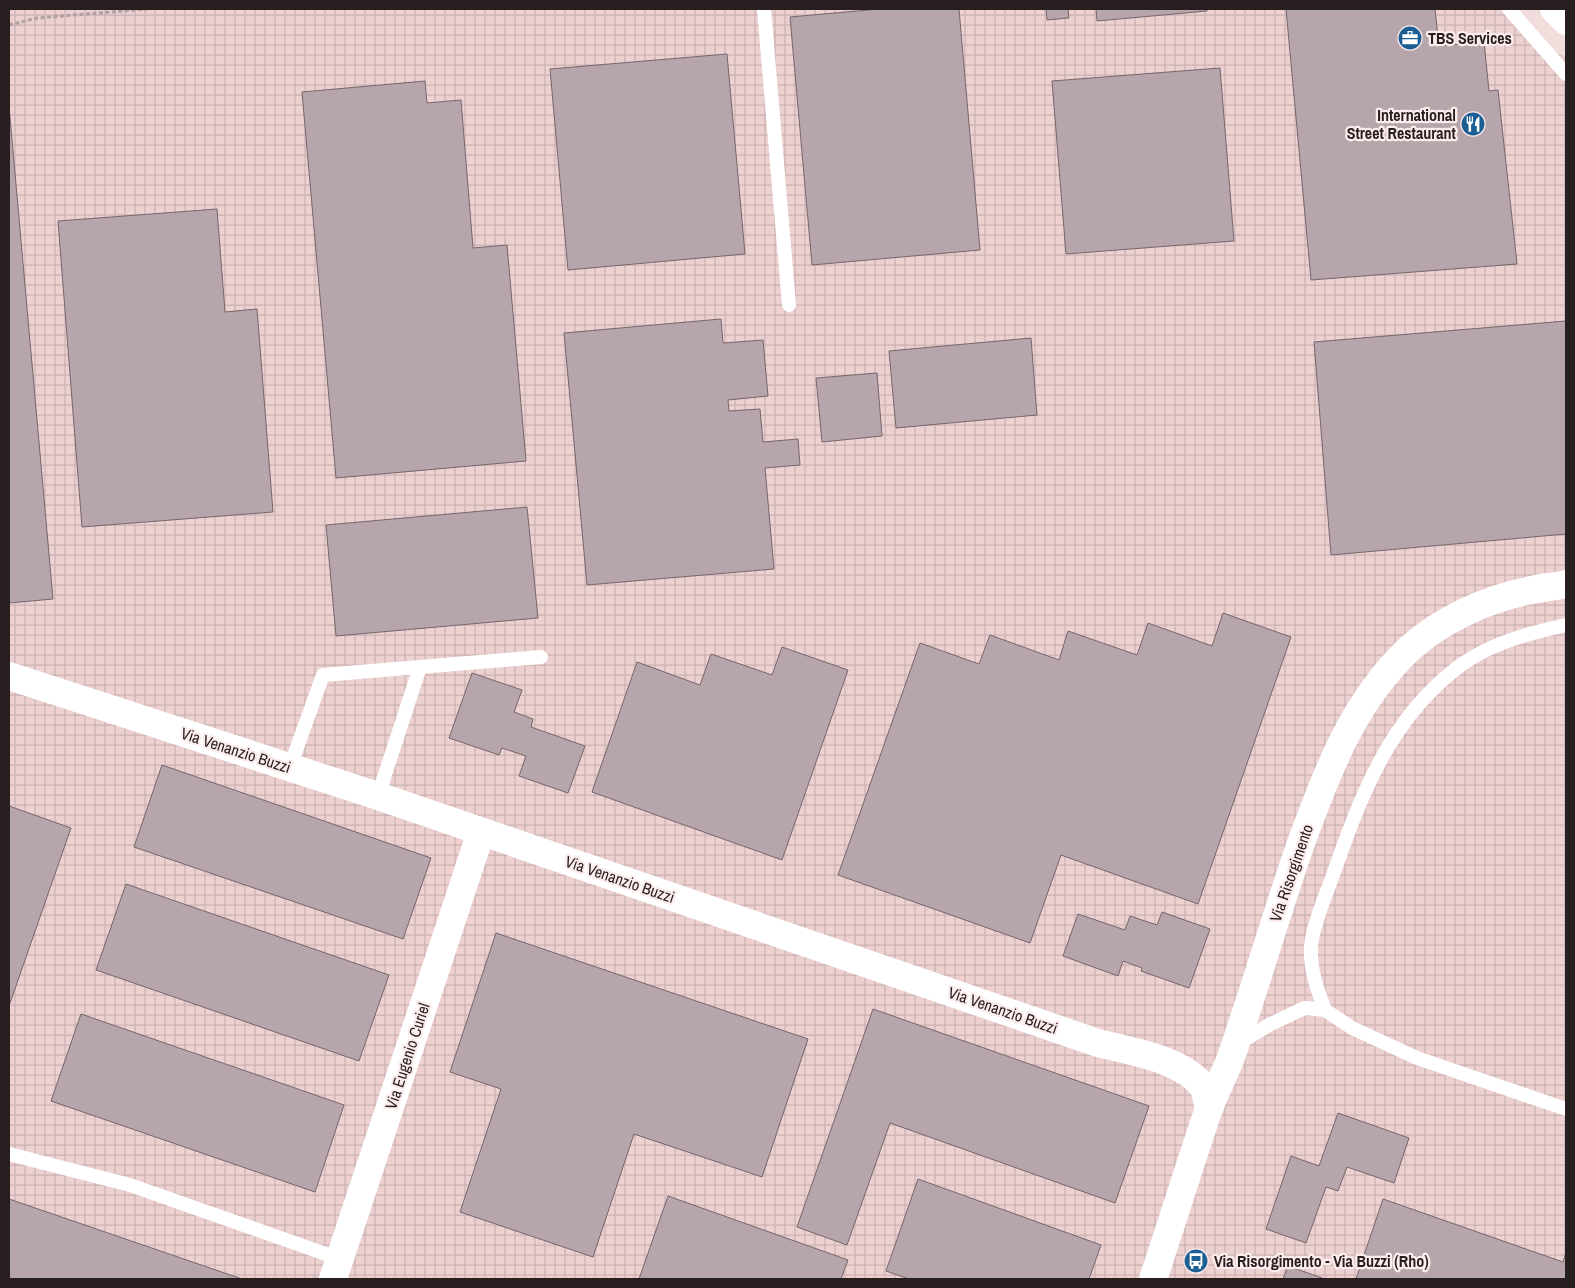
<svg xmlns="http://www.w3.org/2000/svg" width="1575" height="1288" viewBox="0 0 1575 1288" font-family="'Archivo Narrow',sans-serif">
<defs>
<pattern id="industrial-grid" width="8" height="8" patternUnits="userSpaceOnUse" patternTransform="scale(1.25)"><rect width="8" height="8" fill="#edd0d0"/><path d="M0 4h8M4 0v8" fill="none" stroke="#cbb2b2"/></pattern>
</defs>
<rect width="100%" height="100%" fill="#f2dddd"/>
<path fill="url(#industrial-grid)" d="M9,9h1505l33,40 19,8v1222h-1557z"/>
<g fill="#b7a5ac" stroke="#76656c">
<path d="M879,9h80l21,241 -168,15 -22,-248z"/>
<path d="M1046,9h22l1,9 -22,2z"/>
<path d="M1096,9h111v2l-110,10z"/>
<path d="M1286,9h149l4,37 45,-4 5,49 9,-1 19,174 -206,16z"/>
<path d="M727,54l18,200 -177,16 -18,-201z"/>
<path d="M1220,68l14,173 -168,13 -14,-173z"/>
<path d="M425,81l2,22 34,-3 12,148 34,-3 19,216 -190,17 -34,-386z"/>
<path d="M9,106l44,493 -44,4z"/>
<path d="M217,209l8,103 32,-3 16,203 -191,15 -24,-306z"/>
<path d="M721,319l2,24 40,-3 5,56 -40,4 1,11 31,-2 3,33 35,-3 2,26 -35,3 9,101 -187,16 -23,-252z"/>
<path d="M1566,321v213l-235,21 -17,-213z"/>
<path d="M1031,338l6,77 -141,13 -7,-77z"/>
<path d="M877,373l5,63 -60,6 -6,-64z"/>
<path d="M527,507l11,111 -202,18 -10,-111z"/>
<path d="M1223,613l68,24 -93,267 -137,-49 -31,88 -192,-68 82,-232 59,21 11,-29 69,25 9,-29 69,24 11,-32 64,23z"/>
<path d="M782,647l66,23 -66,190 -190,-68 45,-130 63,23 11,-31 61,21z"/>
<path d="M472,673l50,17 -8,22 19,7 -2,8 54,19 -17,47 -49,-17 7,-20 -24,-8 -3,7 -50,-17z"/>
<path d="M162,765l269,93 -28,81 -269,-92z"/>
<path d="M9,806l62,22 -62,178z"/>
<path d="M126,884l263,91 -30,86 -263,-91z"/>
<path d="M1162,912l48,17 -21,59 -48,-17 1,-3 -19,-7 -5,15 -55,-20 15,-42 47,16 5,-14 27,9z"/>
<path d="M496,933l312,106 -46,138 -128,-43 -41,123 -133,-45 41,-123 -51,-17z"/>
<path d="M873,1009l276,97 -34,97 -225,-80 -43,122 -50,-18z"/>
<path d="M81,1014l263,91 -29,87 -264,-91z"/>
<path d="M1338,1113l71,25 -15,45 -47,-16 -9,24 -12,-4 -20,56 -40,-14 25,-73 28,10z"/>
<path d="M918,1179l183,66 -12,34h-180l-23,-8z"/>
<path d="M668,1196l180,64 -7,19h-202z"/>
<path d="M9,1199l233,80h-233z"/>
<path d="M1383,1199l180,63 3,-10v27h-210z"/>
<path d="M1288,1266l37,13h-42z"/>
</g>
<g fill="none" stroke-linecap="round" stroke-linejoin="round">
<path stroke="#b1a0a0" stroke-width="3" stroke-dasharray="4 2.5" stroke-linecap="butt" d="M9,25l28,-7 111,-9"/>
<g stroke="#fff" stroke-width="14">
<path d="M764,9l25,296"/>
<path d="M1509,9l57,65"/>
<path d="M290,767l33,-92 218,-18"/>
<path d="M378,796l42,-129"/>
<path d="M1325,1010c-8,-21 -15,-40 -14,-63 1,-20 15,-52 22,-72 28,-80 57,-158 128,-210 30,-22 69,-32 105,-40"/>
<path d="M1239,1043l30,-18 29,-14 7,-3 20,2 27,18 65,30 149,51"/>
<path d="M9,1154l121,31 210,74"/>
</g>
<g stroke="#fff" stroke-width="28">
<path d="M1554,9l12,12"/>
<path d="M9,676l369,120 720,247c31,8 85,16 105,44 3,5 4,15 6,22"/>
<path d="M333,1279l148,-447"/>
<path d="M1153,1279c19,-56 36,-112 55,-168 6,-17 15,-34 22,-51 25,-72 46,-145 71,-217 26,-71 52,-141 108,-194 33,-30 80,-51 123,-59 11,-3 23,-3 34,-6"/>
</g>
</g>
<defs>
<symbol id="office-disc" viewBox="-11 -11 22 22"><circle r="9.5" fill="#1b5e93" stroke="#fcecec"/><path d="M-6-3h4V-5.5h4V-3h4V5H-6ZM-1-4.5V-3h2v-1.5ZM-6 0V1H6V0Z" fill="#fff"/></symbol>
<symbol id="restaurant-disc" viewBox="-11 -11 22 22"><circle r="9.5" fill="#1b5e93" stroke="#fcecec"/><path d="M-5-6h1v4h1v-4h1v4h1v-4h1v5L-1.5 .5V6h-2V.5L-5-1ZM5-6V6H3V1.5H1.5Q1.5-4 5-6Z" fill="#fff"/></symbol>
<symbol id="bus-disc" viewBox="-11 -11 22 22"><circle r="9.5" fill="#1b5e93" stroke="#fcecec"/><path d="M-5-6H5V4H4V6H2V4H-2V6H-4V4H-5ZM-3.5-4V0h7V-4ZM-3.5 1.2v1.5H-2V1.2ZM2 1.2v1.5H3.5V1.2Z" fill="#fff"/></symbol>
</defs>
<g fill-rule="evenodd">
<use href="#office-disc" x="1396" y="24" width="28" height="28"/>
<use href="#restaurant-disc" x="1459" y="110" width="28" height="28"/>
<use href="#bus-disc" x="1182" y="1247" width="28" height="28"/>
</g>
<g text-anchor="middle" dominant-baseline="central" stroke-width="4.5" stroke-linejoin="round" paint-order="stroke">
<g font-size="16" font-weight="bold" fill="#271f1f" stroke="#fcecec" text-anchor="start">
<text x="1428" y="38">TBS Services</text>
<text x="1456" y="115" text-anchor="end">International<tspan x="1456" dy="18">Street Restaurant</tspan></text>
<text x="1214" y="1261">Via Risorgimento - Via Buzzi (Rho)</text>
</g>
<g font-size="16" fill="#271f1f" stroke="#fcecec">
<text transform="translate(236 750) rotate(18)">Via Venanzio Buzzi</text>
<text transform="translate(1291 873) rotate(-71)">Via Risorgimento</text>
<text transform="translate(620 879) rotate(19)">Via Venanzio Buzzi</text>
<text transform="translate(1003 1010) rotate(19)">Via Venanzio Buzzi</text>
<text transform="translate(407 1056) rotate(-72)">Via Eugenio Curiel</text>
</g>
</g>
<rect width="1575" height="1288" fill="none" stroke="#271f1f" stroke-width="20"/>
</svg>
